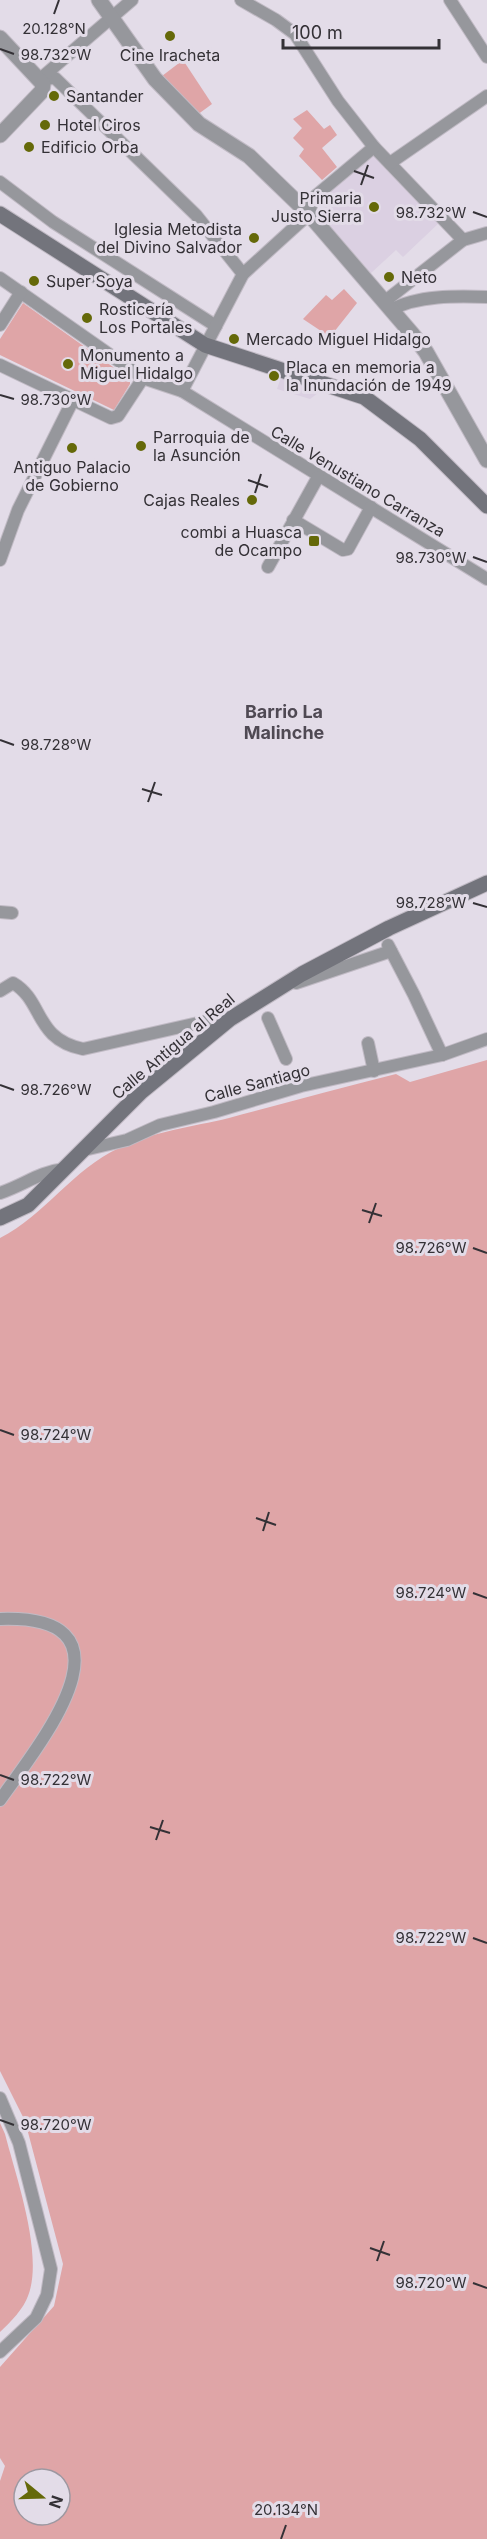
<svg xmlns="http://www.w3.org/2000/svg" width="487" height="2539" viewBox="0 0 487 2539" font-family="Inter,sans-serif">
<rect width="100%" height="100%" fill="#e3dce8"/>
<g fill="#dbd0e2">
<path d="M375,152l66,69 -38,36 -7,-7 -25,23 -51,-58 1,-15z"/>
<path d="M281,377l41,13 -12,9 -33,-10z"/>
</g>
<g fill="#dfa5a7" fill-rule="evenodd">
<path d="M183,60l29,44 -15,11 -35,-39z"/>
<path d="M307,110l17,19 6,-4 7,10 -15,13 15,19 -15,13 -23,-24 5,-7 -11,-11 9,-10 -9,-9z"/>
<path d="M344,289l13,14 -27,34 -27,-18 23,-24 6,5z"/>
<path d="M23,303l107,76v5l-16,26 -114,-55v-16z"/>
<path d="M487,1060v1479h-487v-58l5,-15 -5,-8v-91l54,-61 9,-42 -38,-143 -25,-50v-833c45,-23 73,-69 119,-90 35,-17 73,-21 110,-30 56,-15 112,-30 167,-44l14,8zM24,2479h36v36h-36z"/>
<path d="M0,2123l5,11c11,43 39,121 23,162 -4,12 -18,27 -28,36z"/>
</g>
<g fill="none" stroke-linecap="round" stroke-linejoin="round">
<defs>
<g id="minor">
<path d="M241,0l35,20 19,14 43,67 36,46 89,93"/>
<path d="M450,0l37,57"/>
<path d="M40,79l15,-1 141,137 47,59"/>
<path d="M40,79l92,-79"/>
<path d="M390,163l97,-67"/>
<path d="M0,182l53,40 163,104"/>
<path d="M0,278l143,100 39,13 305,188"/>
<path d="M384,302l79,-62 24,-7"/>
<path d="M391,310c26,-15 66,-14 96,-13"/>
<path d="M0,325l21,-33"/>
<path d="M0,365l111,53 7,-2 25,-38"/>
<path d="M182,391l61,-117 66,-60 4,-16 61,-51"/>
<path d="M293,520l50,30 5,-1 23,-42"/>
<path d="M0,560l18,-50 55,-110"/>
<path d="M268,567l50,-90"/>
<path d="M0,912l12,1"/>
<path d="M388,945l26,50 28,60"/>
<path d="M296,983l95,-32"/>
<path d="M0,991l13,-8c31,18 21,56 70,66l133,-30h14"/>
<path d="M268,1018l18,41"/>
<path d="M368,1043l6,28"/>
<path d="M84,1150l43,-10 33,-15 54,-13 87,-26 141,-31 45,-16"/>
<path d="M0,1193c24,-8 39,-21 64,-24"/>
<path d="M0,1619c147,-5 38,127 0,181"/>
<path d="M0,2098l19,45 32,126 -4,26 -11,23 -36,34"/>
</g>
<g id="tertiary">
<path d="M99,0l56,79 44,45 50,32 60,58 104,121 13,17 61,108"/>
<path d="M0,38l43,46 -1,7 -42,44"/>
</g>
<g id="secondary">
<path d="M0,214l205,131 159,52 56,42 67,67"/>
<path d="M0,1218l28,-13 113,-113 89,-73 72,-45 87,-46 98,-45"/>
</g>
</defs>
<use href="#minor" stroke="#c0bac4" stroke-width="14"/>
<use href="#tertiary" stroke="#c0bac4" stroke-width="17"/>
<use href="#secondary" stroke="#c0bac4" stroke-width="17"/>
<use href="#minor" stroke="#96979c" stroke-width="12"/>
<use href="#tertiary" stroke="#96979c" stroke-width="15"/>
<use href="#secondary" stroke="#73747c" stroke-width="15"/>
</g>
<path fill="none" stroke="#343136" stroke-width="2" d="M54,14l5,-14M0,49l14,5M354,171l20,7M361,185l7,-20M473,212l14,5M0,395l14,4M248,480l20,7M255,493l6,-19M473,557l14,5M0,740l14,5M142,789l20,6M148,802l7,-20M473,903l14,4M0,1085l14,5M362,1210l20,6M369,1223l7,-20M473,1248l14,5M0,1430l14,5M256,1518l20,7M263,1531l6,-19M473,1593l14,5M0,1775l14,5M150,1827l20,6M156,1840l7,-20M473,1938l14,5M0,2120l14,5M370,2248l20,7M377,2261l7,-20M473,2283l14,5M281,2539l5,-14"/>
<g fill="#656909" stroke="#e3dce8" stroke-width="2">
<circle cx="170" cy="36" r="6"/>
<circle cx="54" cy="96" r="6"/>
<circle cx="45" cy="125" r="6"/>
<circle cx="29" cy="147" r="6"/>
<circle cx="374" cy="207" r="6"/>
<circle cx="254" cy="238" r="6"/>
<circle cx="389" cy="277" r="6"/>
<circle cx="34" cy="281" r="6"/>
<circle cx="87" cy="318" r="6"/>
<circle cx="234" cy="339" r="6"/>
<circle cx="68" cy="364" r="6"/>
<circle cx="274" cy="376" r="6"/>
<circle cx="141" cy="446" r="6"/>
<circle cx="72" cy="448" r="6"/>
<circle cx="252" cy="500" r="6"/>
<rect x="308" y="535" width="12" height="12" rx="3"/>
</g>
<g text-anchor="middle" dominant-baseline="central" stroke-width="6" stroke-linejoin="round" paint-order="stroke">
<g font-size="16" fill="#343136" stroke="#e3dce8" text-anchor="start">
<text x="170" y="55" text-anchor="middle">Cine Iracheta</text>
<text x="66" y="96">Santander</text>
<text x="57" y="125">Hotel Ciros</text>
<text x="41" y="147">Edificio Orba</text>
<text x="362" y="198" text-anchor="end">Primaria<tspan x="362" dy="18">Justo Sierra</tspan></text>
<text x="242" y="229" text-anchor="end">Iglesia Metodista<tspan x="242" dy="18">del Divino Salvador</tspan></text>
<text x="401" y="277">Neto</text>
<text x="46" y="281">Super Soya</text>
<text x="99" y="309">Rosticería<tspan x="99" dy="18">Los Portales</tspan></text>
<text x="246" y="339">Mercado Miguel Hidalgo</text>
<text x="80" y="355">Monumento a<tspan x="80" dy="18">Miguel Hidalgo</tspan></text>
<text x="286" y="367">Placa en memoria a<tspan x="286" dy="18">la Inundación de 1949</tspan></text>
<text x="153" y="437">Parroquia de<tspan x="153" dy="18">la Asunción</tspan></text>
<text x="72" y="467" text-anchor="middle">Antiguo Palacio<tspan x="72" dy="18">de Gobierno</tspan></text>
<text x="240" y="500" text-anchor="end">Cajas Reales</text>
<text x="302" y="532" text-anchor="end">combi a Huasca<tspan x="302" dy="18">de Ocampo</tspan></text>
</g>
<g font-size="16" fill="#343136" stroke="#e3dce8">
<text transform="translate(358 481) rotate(31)">Calle Venustiano Carranza</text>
<text transform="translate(173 1046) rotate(-40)">Calle Antigua al Real</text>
<text transform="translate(257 1083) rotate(-15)">Calle Santiago</text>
</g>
<g font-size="18" font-weight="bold" fill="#4f4953" stroke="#e3dce8">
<text x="284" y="711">Barrio La<tspan x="284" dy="21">Malinche</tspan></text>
</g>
</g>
<g font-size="15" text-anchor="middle" fill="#343136" stroke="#e3dce8" stroke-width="6" stroke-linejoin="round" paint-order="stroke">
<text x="54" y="34">20.128°N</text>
<text x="56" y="60">98.732°W</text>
<text x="431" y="218">98.732°W</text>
<text x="56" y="405">98.730°W</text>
<text x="431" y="563">98.730°W</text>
<text x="56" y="750">98.728°W</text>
<text x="431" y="908">98.728°W</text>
<text x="56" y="1095">98.726°W</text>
<text x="431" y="1253">98.726°W</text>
<text x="56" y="1440">98.724°W</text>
<text x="431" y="1598">98.724°W</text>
<text x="56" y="1785">98.722°W</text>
<text x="431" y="1943">98.722°W</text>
<text x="56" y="2130">98.720°W</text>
<text x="431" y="2288">98.720°W</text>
<text x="286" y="2515">20.134°N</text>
</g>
<g transform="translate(42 2497) rotate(109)"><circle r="28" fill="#e3dce8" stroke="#9d98a1" stroke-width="1.5"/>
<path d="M0-4.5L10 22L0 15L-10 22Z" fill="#656909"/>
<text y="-9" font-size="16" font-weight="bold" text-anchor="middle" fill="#343136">N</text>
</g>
<path d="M283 39v9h156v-9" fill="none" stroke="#343136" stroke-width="3"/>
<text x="292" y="39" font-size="18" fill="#343136" stroke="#e3dce8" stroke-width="4.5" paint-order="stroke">100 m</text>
</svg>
